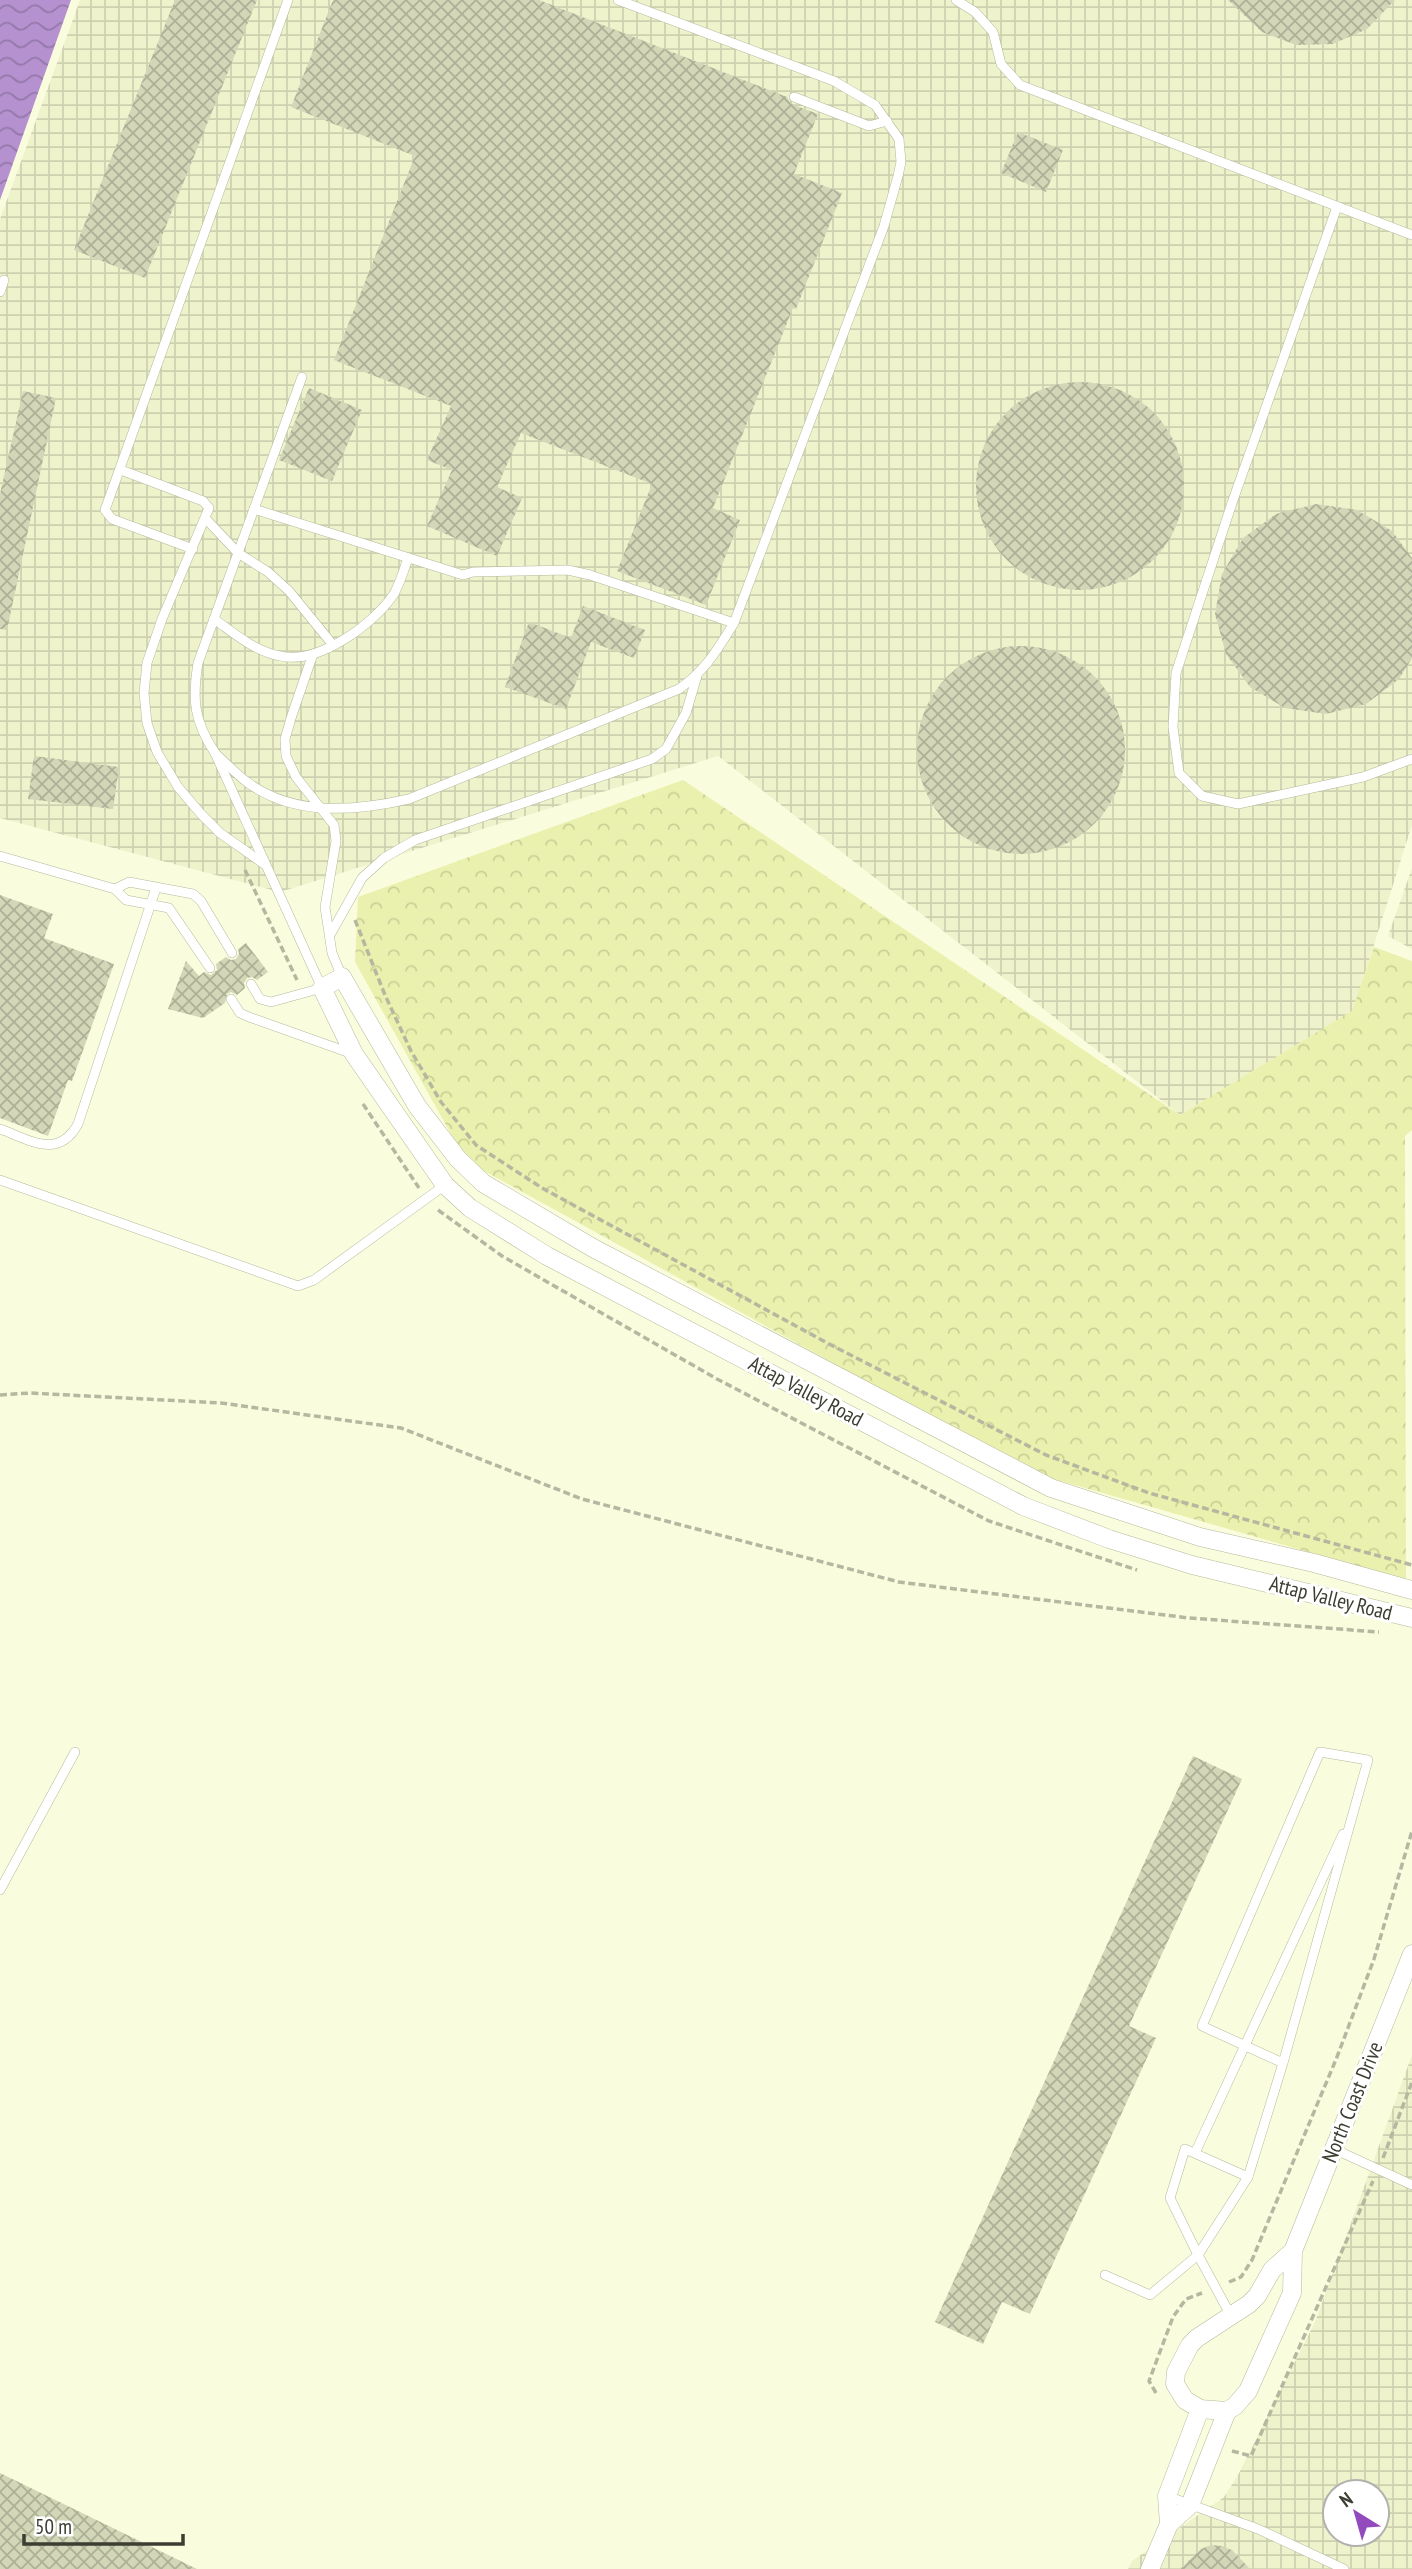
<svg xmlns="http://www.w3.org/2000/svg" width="1412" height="2569" viewBox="0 0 1412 2569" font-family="'PT Sans Narrow',sans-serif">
<defs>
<pattern id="industrial-grid" width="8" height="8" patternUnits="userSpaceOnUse" patternTransform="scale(1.75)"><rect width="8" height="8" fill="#eef3cc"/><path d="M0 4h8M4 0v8" fill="none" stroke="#cdd1b0"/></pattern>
<pattern id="forest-crowns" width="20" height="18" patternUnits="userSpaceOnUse" patternTransform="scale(1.75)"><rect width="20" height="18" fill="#eaf1ae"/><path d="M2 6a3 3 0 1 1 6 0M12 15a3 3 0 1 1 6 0" fill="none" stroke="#cad096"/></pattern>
<pattern id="water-waves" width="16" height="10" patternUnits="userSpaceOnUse" patternTransform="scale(1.75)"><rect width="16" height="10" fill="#b591cf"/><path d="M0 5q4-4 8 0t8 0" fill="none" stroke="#9478a9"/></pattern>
<pattern id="building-cross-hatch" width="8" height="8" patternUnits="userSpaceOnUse" patternTransform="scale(1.75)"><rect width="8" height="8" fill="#d3d7b8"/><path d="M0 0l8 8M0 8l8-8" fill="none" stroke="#acb096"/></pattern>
</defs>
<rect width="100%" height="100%" fill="#f9fdde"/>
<g fill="url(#industrial-grid)" fill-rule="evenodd">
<path d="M80,0h1332v825l-59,186 -173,104 -462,-359 -438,136 -280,-74v-599z"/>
<path d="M1412,868v81l-24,-13z"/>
<path d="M1412,2055v514h-284l4,-8 92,-64 14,-22 77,-153zM1335,2492h42v42h-42z"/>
</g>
<path fill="url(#forest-crowns)" d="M683,780l497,335 172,-104 22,-64 38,14v169l-7,6 1,444 -373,-107 -567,-312 -111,-199 3,-65z"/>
<path fill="url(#water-waves)" d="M0,0h71l-71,200z"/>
<g fill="url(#building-cross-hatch)">
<path d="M175,0h82l-112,278 -71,-28z"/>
<path d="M333,0h206l248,97 4,7 27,10 -24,60 48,19 -46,116 -3,-1 -80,200 27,12 -34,85 -89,-34 35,-87 -131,-51 -24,54 25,11 -25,58 -70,-30 25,-56 -25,-10 24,-54 -117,-46 81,-204 -124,-49z"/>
<path d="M1228,0h167l-28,29 -34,15 -37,1 -34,-13z"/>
<path d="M1018,132l45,18 -17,42 -45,-19z"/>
<circle cx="1080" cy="486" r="104"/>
<path d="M309,388l53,22 -30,71 -53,-21z"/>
<path d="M23,391l33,7 -49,232 -7,-1v-135z"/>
<path d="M1316,504l41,6 35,21 20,27v100l-13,21 -33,25 -40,10 -41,-6 -35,-21 -24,-33 -11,-40 7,-40 21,-36 33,-24z"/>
<path d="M583,606l62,24 -11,28 -43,-16 -25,67 -61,-22 24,-65 42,16z"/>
<circle cx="1021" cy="750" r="104"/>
<path d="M34,756l85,11 -6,42 -85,-10z"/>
<path d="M0,895l53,19 -9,24 70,26 -42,117 -4,-1 -20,56 -48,-18z"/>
<path d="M246,943l22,29 -11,8 -5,-3 -5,1 -3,5 1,5 -8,7 -6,-3 -4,2 -2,9 -22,15 -35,-9 18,-48 13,15 5,-4 7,3 6,-5 -1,-6 10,-7 5,3 5,-1 3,-5 -1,-5z"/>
<path d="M1193,1756l49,23 -113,247 27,12 -126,276 -28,-12 -19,42 -48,-22z"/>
<path d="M0,2473l197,96h-197z"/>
<path d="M1211,2545l11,1 10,4 18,19h-70l21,-20z"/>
</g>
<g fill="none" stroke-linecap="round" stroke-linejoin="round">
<defs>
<g id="lane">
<path d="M956,0l19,12 18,20 8,32 19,21 392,150"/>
<path d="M794,97l75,29 18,-5"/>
<path d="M1337,207l-105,296 -56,170 -3,54 6,46 23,23 36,8 125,-27 49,-18"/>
<path d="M0,292l4,-12"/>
<path d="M121,470l82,31 6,7 -47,111 -15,44 -3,30 3,30 10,29 21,35 23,27 19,19 44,31"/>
<path d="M254,509l209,66 10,-3 95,-2 22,5 144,48"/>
<path d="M206,519l32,34 30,19 21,19 44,54"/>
<path d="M193,549l-81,-30 -7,-9 183,-510"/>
<path d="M214,619c20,14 40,32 66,37 38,9 94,-32 114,-62 6,-11 10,-24 14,-36"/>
<path d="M313,654l-21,61 -7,24 1,17 10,21 38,48 2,16 -11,66 7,46 10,24"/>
<path d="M215,753c11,10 21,21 32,29 47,35 109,29 162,17l270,-110c27,-19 38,-39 55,-66l150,-397 14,-50 3,-14 -2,-23 -24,-34 -41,-24 -216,-81"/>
<path d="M0,856l115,33 11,11 43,8 41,60"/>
<path d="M115,889l14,-7 64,12 8,7 31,52"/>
<path d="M330,935l32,-57 22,-20 31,-18 237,-81 14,-10 20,-36 11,-37"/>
<path d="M251,984l9,15 11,3 51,-14 -107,-235c-21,-32 -23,-53 -17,-90l104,-286"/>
<path d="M231,999l9,14 9,4 104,37"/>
<path d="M0,1129c30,11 58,31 78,-5l78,-236"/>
<path d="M0,1180l298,106 16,-6 131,-95"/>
<path d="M0,1890l75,-138"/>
<path d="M1334,2149l78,36"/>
<path d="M1195,2153l148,-319"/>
<path d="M1105,2275l45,20 48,-40 -28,-57 15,-49 63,28"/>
<path d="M1231,2316l-33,-61 50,-78 35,-114 85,-303 -48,-8 -118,274 81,37"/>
<path d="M1167,2496l91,33 86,40"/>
</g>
<g id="street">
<path d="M1412,1590l-98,-27 -114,-26 -149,-49 -458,-240 -110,-65 -25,-24 -41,-53 -75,-129 -20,11 32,66 91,131 25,23 77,48 476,250 86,33 83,26 220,53"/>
<path d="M1293,2251l-21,19 -15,26 -8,8 -52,34 -7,7 -14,27 -1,12 10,16 15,9 27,2 8,-5 13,-15 44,-98 1,-42 119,-297"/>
<path d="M1169,2524l21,-19 37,-94"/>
<path d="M1150,2569l19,-45 -2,-28 33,-87"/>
</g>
</defs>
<use href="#lane" stroke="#b5b99a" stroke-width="10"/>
<use href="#street" stroke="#b5b99a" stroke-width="19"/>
<g stroke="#b5b8a0" stroke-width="3.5" stroke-dasharray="7 3.5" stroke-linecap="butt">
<path d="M245,870l52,110"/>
<path d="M355,920l30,75 26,56 30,51 35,43 66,43 289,157 215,110 103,38 263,72"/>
<path d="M363,1104l56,84"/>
<path d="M438,1210l64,46 215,123 272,142 148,49"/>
<path d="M0,1395l30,-2 191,10 180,25 181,71 317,83 290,36 190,14"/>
<path d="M1383,2158l29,-76"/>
<path d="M1229,2282l12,-5 11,-17 85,-203 37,-98 38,-128"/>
<path d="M1156,2393l-7,-12 24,-64 13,-18 16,-6"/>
<path d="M1232,2451l19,5 122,-275"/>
</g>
<use href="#lane" stroke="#fff" stroke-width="9"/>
<use href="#street" stroke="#fff" stroke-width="18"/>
</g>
<g text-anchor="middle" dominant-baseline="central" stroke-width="6" stroke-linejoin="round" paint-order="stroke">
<g font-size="21" fill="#3d3e32" stroke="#fff">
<text transform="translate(806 1391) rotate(28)">Attap Valley Road</text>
<text transform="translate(1331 1598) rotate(14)">Attap Valley Road</text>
<text transform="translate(1352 2102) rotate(-68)">North Coast Drive</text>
</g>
</g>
<g transform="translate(1356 2513) rotate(323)"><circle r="33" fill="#ffffff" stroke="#b1b2ad" stroke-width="2"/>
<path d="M0-5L12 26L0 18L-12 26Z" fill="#924abd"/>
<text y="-10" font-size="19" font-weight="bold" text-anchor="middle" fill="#3d3e32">N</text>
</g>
<path d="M24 2534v10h159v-10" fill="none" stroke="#3d3e32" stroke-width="3.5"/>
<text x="35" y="2534" font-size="21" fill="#3d3e32" stroke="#ffffff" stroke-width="5" paint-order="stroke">50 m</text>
</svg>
